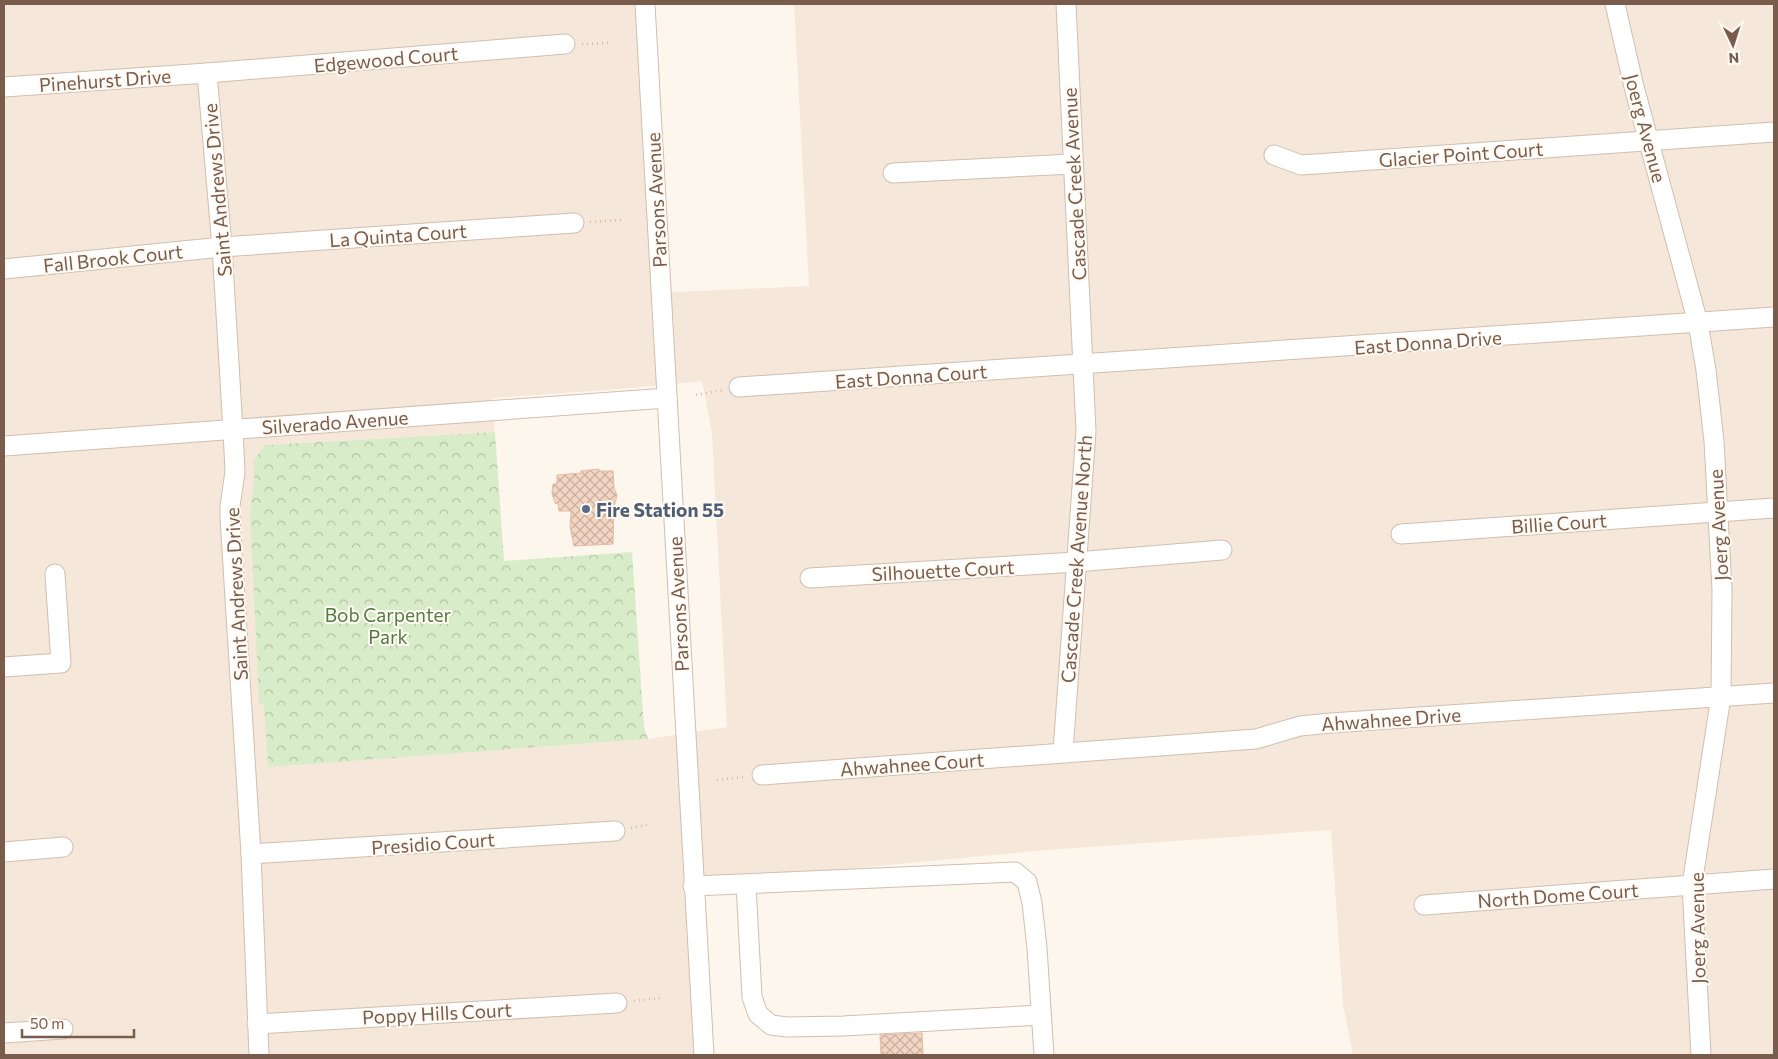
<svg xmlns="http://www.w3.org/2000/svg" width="1778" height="1059" viewBox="0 0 1778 1059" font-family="Commissioner,sans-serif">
<defs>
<pattern id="park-crowns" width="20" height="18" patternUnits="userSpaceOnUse" patternTransform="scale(1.25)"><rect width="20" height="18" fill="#d8ecc9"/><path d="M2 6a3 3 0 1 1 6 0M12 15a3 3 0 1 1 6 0" fill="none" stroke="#b4c2a5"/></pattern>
<pattern id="building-cross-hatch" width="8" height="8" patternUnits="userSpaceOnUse" patternTransform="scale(1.25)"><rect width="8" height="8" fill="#f3d5c3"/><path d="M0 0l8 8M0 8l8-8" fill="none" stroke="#cab0a1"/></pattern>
</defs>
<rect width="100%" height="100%" fill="#fdf6ec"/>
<path fill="#f5e8da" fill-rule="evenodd" d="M4,4h636l16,289 153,-7 -15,-282h980v1051h-421l-10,-51 -12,-174 -285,20 -356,34 10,171h-696zM702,381l10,51 15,295 -79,12 -380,27 -14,-286v-21l12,-14 229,-13 -3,-34 128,-9z"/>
<path fill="url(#park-crowns)" d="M495,432l9,129 128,-9 12,175 4,12 -380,28 -4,-61 -5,-4 -9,-191 4,-31v-21l12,-14z"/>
<g fill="url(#building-cross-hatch)" stroke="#e6bba3">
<path d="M599,469v2h14l1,17 3,7 -3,12 -1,37 -39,2 -4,-19 1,-16h-12l-1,-7 -3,-1 -3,-9 1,-10h4v-9l24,-2v-2z"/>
<path d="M922,1033l1,22h-42l-1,-20z"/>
</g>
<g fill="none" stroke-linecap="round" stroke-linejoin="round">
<defs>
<g id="minor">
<path d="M645,4l59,1051"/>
<path d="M1615,4l19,83 64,236 8,47 8,71 8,149 -1,106 -29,189 9,170"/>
<path d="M207,73l15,174 11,183 2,42 -5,34v12l21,336 8,201"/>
<path d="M4,87l203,-14 358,-29"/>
<path d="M1274,155l27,10 473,-33"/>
<path d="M893,173l180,-9"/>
<path d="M4,269l218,-22 352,-24"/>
<path d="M739,387l1035,-70"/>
<path d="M4,446l663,-48"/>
<path d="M1401,534l373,-26"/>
<path d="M810,578l266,-16 146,-12"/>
<path d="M4,667l57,-4 -6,-89"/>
<path d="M1063,752l23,-321 -20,-427"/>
<path d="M762,775l494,-36 44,-13 31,-3 443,-30"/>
<path d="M4,852l59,-5"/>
<path d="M251,854l364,-23"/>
<path d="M746,884l6,113 6,17 13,11 16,2 56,-1 198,-11"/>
<path d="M693,886l322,-14 12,10 5,21 5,45 7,107"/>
<path d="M1424,905l350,-26"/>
<path d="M257,1024l360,-21"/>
<path d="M4,1033l59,-4"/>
</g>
</defs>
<use href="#minor" stroke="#d1beb0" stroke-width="21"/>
<g stroke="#d9b8a5" stroke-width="2.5" stroke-dasharray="1 4" stroke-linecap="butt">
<path d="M582,44l27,-1"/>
<path d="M590,222l31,-2"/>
<path d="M696,395l27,-5"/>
<path d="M717,780l28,-3"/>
<path d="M631,828l20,-4"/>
<path d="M634,1001l27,-3"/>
</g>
<use href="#minor" stroke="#fff" stroke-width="19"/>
</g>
<circle fill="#5c6f8a" stroke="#fffaf3" stroke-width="2" cx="586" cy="509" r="5"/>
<g text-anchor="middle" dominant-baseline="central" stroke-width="4" stroke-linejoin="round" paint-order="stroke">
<g font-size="19" fill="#7a5c4d" stroke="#fffaf3">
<text transform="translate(386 59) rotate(-5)">Edgewood Court</text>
<text transform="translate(105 80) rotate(-4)">Pinehurst Drive</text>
<text transform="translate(1646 128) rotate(75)">Joerg Avenue</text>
<text transform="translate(1461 154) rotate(-4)">Glacier Point Court</text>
<text transform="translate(1074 184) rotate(-93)">Cascade Creek Avenue</text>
<text transform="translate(217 190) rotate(-95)">Saint Andrews Drive</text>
<text transform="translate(656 200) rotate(-93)">Parsons Avenue</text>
<text transform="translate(398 235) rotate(-4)">La Quinta Court</text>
<text transform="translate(113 258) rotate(-6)">Fall Brook Court</text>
<text transform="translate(1428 342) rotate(-4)">East Donna Drive</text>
<text transform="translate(911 376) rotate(-4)">East Donna Court</text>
<text transform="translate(335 422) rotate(-4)">Silverado Avenue</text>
<text transform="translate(1559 523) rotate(-4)">Billie Court</text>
<text transform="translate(1718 525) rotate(-93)">Joerg Avenue</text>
<text transform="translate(1076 559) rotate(-86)">Cascade Creek Avenue North</text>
<text transform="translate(943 570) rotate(-3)">Silhouette Court</text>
<text transform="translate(236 594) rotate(-93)">Saint Andrews Drive</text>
<text transform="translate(678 604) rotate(-93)">Parsons Avenue</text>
<text transform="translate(1391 719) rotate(-4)">Ahwahnee Drive</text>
<text transform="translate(912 764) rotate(-4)">Ahwahnee Court</text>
<text transform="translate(433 843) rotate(-4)">Presidio Court</text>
<text transform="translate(1558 895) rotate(-4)">North Dome Court</text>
<text transform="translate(1697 928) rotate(-91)">Joerg Avenue</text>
<text transform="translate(437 1013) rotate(-3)">Poppy Hills Court</text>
</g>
<g font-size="19" font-weight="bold" fill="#4e5e75" stroke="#fffaf3" text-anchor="start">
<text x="596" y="509">Fire Station 55</text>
</g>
<g font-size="19" fill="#537a41" stroke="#fffaf3">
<text x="388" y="614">Bob Carpenter<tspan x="388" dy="22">Park</tspan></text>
</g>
</g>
<rect width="1778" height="1059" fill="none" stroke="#7a5c4d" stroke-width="10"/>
<g transform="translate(1733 45) rotate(176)" stroke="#fffaf3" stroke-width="4" paint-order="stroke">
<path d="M0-4L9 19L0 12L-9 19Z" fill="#7a5c4d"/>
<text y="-8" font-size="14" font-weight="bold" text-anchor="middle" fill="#7a5c4d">N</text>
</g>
<path d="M22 1029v8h112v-8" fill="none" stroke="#7a5c4d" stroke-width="2.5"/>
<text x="30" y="1029" font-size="15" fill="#7a5c4d" stroke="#fffaf3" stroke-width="4" paint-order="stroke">50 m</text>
</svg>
